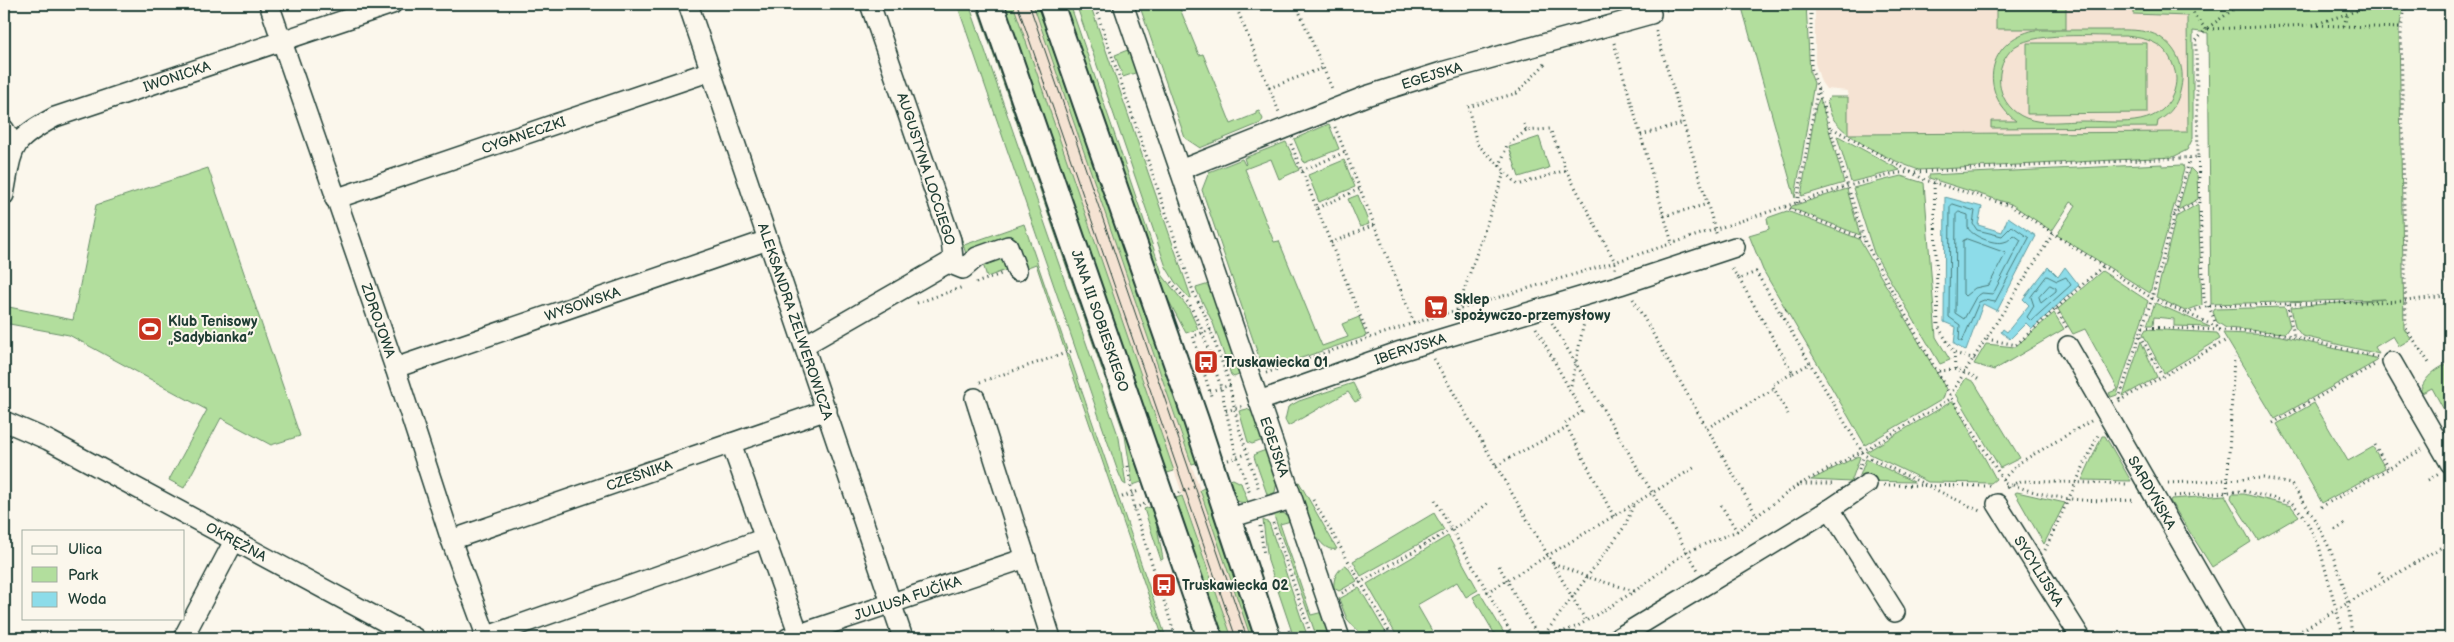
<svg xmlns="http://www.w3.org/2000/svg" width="2454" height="642" viewBox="0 0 2454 642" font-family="'Balsamiq Sans',sans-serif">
<rect width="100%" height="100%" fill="#fbf7ec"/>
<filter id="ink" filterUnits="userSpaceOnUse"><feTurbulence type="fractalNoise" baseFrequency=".02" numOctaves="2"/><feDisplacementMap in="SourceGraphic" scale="10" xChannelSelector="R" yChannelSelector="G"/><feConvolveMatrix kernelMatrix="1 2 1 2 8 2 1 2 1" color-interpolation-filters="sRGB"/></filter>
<g filter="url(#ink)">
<g fill="#f5e3d3">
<path d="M1013,4h20l218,634h-19z"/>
<path d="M1815,4h318v10l54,2 2,116 -341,2v-43l-22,-2 -5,-7 -6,-19z"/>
</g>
<g fill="#b2de9d" stroke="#688e68" fill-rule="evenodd">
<path d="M957,4h12l150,434 7,47 -3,-2 -6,-14z"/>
<path d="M976,4h4l164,477 -11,4 -8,-49z"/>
<path d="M1002,4h11l161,467 -10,3z"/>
<path d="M1033,4h7l159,458 -7,2 -1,-2z"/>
<path d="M1062,4h8l93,272 26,33 9,20 -12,4 -23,-43z"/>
<path d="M1076,4h14l101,293 -2,1 -14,-16 -9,-15z"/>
<path d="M1139,4h39l21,51 4,-1 28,70 25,-10v-2l3,-1 4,8 -2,4 -61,25 -15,-10z"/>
<path d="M1741,4h65l4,69 4,10 -19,115z"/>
<rect x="1996" y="4" width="70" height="25"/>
<path d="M2133,4h271l-5,25 5,300 7,10 -12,7 -6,-10 -18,11 4,7 -77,-18 -7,-9 -4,-20 94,-8 -174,5 -3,-271 -15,-2v107l-6,12 -14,7 -254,13c-24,-8 -73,-30 -87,-53 -2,-4 -3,-10 -5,-15l3,-5h18v37l340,-2 -1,-116 -54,-2z"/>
<path d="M2035,30c25,0 49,0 73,0 14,0 29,-1 43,3 19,6 33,27 31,47 -2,19 -8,32 -24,41l-1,6 -166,1v-7h25c-38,-29 -29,-81 19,-91zM2125,36c21,2 40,6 48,29 4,10 4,18 0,29 -14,36 -59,27 -91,27 -17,0 -40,4 -56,-3 -28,-11 -35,-46 -15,-68 17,-20 87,-13 114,-14z"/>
<path d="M2027,43h120v70l-120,1z"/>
<path d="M1130,49l8,23 -15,5 -8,-22z"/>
<path d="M1820,98l24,85 -43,13 15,-90z"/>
<path d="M1329,124l10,25 -35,14 -10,-24z"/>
<path d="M1837,136l3,1 60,33 -49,12z"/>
<path d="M1539,137l10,31 -30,9 -10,-30z"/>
<path d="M1286,142l13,28 -20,9 -8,-20 -26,10 29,73 5,-1 43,105 26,-9 -6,-13 17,-7 7,19 -97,33 -7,-3 -60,-176 7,-18 33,-13 3,6 1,-1 -2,-6z"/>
<path d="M1344,160l11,27 -36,15 -11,-27z"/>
<path d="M2162,164v2l21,-1 1,4 -34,124 -93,-58 19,-30 -5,-3 -19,29 -41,-27 -82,-26v-3z"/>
<path d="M208,168l92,268 -29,9 -50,-27 -37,70 -15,-8 38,-70 -138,-75 -65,-12v-17l69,14 23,-115z"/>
<path d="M2190,168l7,7 1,24 -20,11z"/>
<path d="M1901,176l23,7 12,154 14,23 -10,4 -66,-111 -21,-65z"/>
<path d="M1847,189l13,46 -69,-27 1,-2z"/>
<path d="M1358,195l11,29 -9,3 -12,-28z"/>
<path d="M2198,204l4,101 -17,6 -29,-14 20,-80z"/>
<path d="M1787,211l72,28 87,150 -3,10 -78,46 -102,-175 -14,-35 20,-6 -2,-11z"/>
<path d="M1024,224l43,126 -2,1 -29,-87 -16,6 -9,-32 -45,16 -7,-22 5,13z"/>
<path d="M1005,254l6,14 -24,9 -4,-13z"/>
<path d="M2102,271l46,30 -31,94 -6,2 -2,-4 9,-4 -33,-60 -12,5 -15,-25z"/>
<path d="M1209,284l32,90 -7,3 -3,-2 -18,-52 -16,-32 -1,-3z"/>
<path d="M2155,303l55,24 -36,-1v-7l-20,-2 -1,8h-6z"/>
<path d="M2285,307l5,19 -5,7 -59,-5 -9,-6 -4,-10 2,-3z"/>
<path d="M2054,313l10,16 -70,41 -20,-6 12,-20 29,3z"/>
<path d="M2146,329l71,4 3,6 -56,34 -21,-39z"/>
<path d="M2223,333l54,2 98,23 2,3 -102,58z"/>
<path d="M2141,341l16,36 -34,19z"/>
<path d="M1069,354l86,250 11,34h-3l-97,-283z"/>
<path d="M2450,363v58l-18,-33 -12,6c2,-15 16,-26 30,-31z"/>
<path d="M1966,378l8,4 46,76 -20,10 -44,-74z"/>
<path d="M1353,383l8,16 -6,3 -7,-10 -60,34 -3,-6 3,-13 11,-6z"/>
<path d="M1951,402h3l42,77 -5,4 -63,-1 -62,-30z"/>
<path d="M2314,403l34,58 25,-14 12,21 -63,35 -45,-79z"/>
<path d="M1247,409l8,5 8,26 -11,4 -4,-2 -9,-31z"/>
<path d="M2102,436h3l26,45 -49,-1z"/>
<path d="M1266,450l11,32 -2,10 -7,5 -14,-40 1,-3z"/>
<path d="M1858,456l2,1 -9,25 -40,-2z"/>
<path d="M1866,459l48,23 -56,-1z"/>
<path d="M1233,479l8,4 7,19c-15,3 -17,-9 -22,-21z"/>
<path d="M1299,482l38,67c-23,6 -34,-49 -40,-66z"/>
<path d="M1206,487l51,151h-6l-51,-148z"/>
<path d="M2017,492l48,11 -21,41 -29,-51z"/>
<path d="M2232,494h12l47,12 8,10 -41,24 -27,-42z"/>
<path d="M2225,495l26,47 -39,25 -42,-66 1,-2z"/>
<path d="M1182,496l50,142h-11l-48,-139z"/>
<path d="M1153,506l10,53 -2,1 -17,-51z"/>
<path d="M1279,512l6,2 6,7 -11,3 31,91 12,-3 9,24 -15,2 -44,-125z"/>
<path d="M1434,513l10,17 -83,46 -8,-15z"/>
<path d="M1263,520l6,3 39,115h-14l-26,-77z"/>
<path d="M1448,536l30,54 -12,7 -9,-15 -40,23 15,26 -13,7h-21l-31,-54z"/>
<path d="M1345,565l2,1 10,15 -18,10 -5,-3c-1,-10 3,-17 11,-23z"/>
<path d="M1359,588l1,1 29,49h-18l-7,-5h-4l-13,-14 -8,-20z"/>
<path d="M1480,593l27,45h-10l-24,-41z"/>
</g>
<g fill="#8ddce9" stroke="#619ca1">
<path d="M1945,197l37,10 -4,18 24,7 6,-15 28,19 -39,75 -14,-7 -17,47 -12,-7 2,-17 -12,-5z"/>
<path d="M2048,267l10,10 7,-10 14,18 -47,44 -6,-6 -16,16 -9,-7 2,-3 4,3 22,-27 -6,-6z"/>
</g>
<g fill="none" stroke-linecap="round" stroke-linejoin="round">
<g stroke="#4b7d7c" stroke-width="1">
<path d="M1953,204l22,7 -2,13 4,6 25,6 10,-10 17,12 -34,64 -11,-2 -5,2 -17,40 -3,-2 1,-15 -11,-8 1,-110z"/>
<path d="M1959,212l9,3v13c4,8 26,17 36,14 5,-1 7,-4 10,-7l7,5 -28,54 -11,-1 -6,4 -12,22 -9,-6 1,-98z"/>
<path d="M1967,239l39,14 -17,32 -14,3 -10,8 -2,-2v-53z"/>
<path d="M2047,276l10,5 9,-4 5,8 -40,36 -4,-4 7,-11 -3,-9z"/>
<path d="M2050,285l6,3v3l-15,12 -2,-6z"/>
</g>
<defs>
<g id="minor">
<path id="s1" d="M269,4l126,364 56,172 36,98"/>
<path id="s2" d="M688,4l215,634"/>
<path id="s3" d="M1123,4l217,634"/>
<path d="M4,129l11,17"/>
<path id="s4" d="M1180,170l186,-74 79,-25 206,-57"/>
<path id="s5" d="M4,195c9,-49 5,-53 51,-78l337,-113"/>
<path id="s6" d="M335,199l376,-128"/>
<path d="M948,263l15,6 14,-12 31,-11 9,25"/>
<path d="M805,345l143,-82 5,-5 -2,-18 -81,-236"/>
<path id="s7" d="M2068,346l168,292"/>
<path d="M2392,362l58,101"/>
<path id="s8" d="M395,368l373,-128"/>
<path d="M975,398l76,240"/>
<path id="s9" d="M1259,401l142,-50 219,-66 115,-38"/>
<path id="s10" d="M4,421l44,19 367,198"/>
<path d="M731,443l68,192"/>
<path id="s11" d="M1997,504l84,134"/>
<path d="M1830,509l65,103"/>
<path d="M1227,519l64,-20"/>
<path id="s12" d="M451,540l376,-130"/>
<path d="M183,638l51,-97"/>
<path d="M482,638l283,-100"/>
<path id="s13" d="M788,638l238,-80"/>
<path d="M1618,638l212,-129 37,-25"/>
</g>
<g id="major">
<path id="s14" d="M991,4l219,634"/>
<path d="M1051,4l145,416 72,218"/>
</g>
</defs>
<use href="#minor" stroke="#1f3d34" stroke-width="22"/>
<use href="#major" stroke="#1f3d34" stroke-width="28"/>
<g stroke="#1f3d34" stroke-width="3" stroke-dasharray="1 4" stroke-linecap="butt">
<path d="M1094,4l100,290 11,21 23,64 11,49 20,62"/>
<path d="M1235,4l44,108"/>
<path d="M1296,4l37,87"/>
<path d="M1811,4v63l54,175 85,153 60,96"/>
<path d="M2241,4l-35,25 107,-4 64,-21"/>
<path d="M2406,4l-5,24 5,300 25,38"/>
<path d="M1666,10l24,-6"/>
<path d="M2313,25l88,3"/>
<path d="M2344,26l3,-12"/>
<path d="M1656,31l61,205"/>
<path d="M1614,43l58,200"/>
<path d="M1269,88l54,-20"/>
<path d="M1524,124l2,7 24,-2 16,41 49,92v7"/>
<path d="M1335,127l79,196"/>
<path d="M1832,128l93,52 86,26 141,92 65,29 1,3 60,3 99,24"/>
<path d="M1526,131l-19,14 -7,21 18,19 48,-15"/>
<path d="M1641,135l43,-12"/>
<path d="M1291,144l78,194"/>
<path d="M2198,157l6,141 3,9"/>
<path d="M1500,166l-23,-22 -9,-37 49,-14 30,-31"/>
<path d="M1302,171l43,-19"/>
<path d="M1934,183l4,143 16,27 21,6"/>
<path d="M1797,203l21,-116"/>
<path d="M1785,207l79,32"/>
<path d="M1317,208l43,-19"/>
<path d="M2174,215l26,-16"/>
<path d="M1664,216l44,-12"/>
<path d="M1331,243l43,-18"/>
<path d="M1732,269l7,10 17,-7 108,183 118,57"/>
<path d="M1739,279l54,94 -21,12 16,29"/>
<path d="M1171,282l19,23 11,23 19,56 15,66 15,44"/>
<path d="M2445,282h5"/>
<path d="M976,283l25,-9"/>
<path d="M1633,299l124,217"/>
<path d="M917,303l46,-16"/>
<path d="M2288,304l6,32"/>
<path d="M2209,306l8,21"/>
<path d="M2056,309l11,19"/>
<path d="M1457,311l48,-141"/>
<path d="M1781,312l5,-3"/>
<path d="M2186,313l23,-7 197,-5 39,-5"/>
<path d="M1552,323l146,247"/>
<path d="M2143,327l75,3"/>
<path d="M1536,328l46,84 -17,11 49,94"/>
<path d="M1211,330l-18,6 19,63"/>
<path d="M2141,336l21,40"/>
<path d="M1987,339l29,6 87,-79"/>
<path d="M1954,353l1,16"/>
<path d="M1434,359l152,262"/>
<path d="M1939,371c17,-2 27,0 42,10"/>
<path d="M1266,373l148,-50 201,-61 233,-76 50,-13 300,-16 -2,-116 10,-12 -12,-14 -2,-11"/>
<path d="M1793,373l18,-10"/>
<path d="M980,382l92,-31"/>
<path d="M1570,390l16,-77"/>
<path d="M1210,391l21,-6"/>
<path d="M1950,395l103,-161"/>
<path d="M2119,399l33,-101 38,-140"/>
<path d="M2119,401l106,-60"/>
<path d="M1226,411l18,-5"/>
<path d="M2273,423l103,-59"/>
<path d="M1707,428l67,-39"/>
<path d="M2375,445l13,24"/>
<path d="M1228,460l19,-6"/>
<path d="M1496,465l71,-37"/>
<path d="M1128,466l6,42 42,130"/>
<path d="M1859,469l5,-14"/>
<path d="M2003,479l16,-16 72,-42"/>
<path d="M2428,480l11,-6"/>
<path d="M2168,483l95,-5 28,6c26,35 46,73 56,116 3,12 3,26 6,38"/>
<path d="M1800,484l63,-33 89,-53"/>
<path d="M1884,485l106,1"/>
<path d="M2013,485c43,16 78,17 123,15"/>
<path d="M2006,487l15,-6 105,3"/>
<path d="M2227,492l7,-135"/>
<path d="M1179,493l18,-7"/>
<path d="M2174,496l70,-5 48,12 12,13 15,30 25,92"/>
<path d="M1122,497l17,-6"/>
<path d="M1313,500l80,138"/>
<path d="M1435,500l79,138"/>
<path d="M1721,505l16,26"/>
<path d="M2321,507l102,-58"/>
<path d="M1134,508l11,-4"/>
<path d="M1273,523l39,115"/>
<path d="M1260,526l4,29"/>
<path d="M2335,530l12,-7"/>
<path d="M2045,550l53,-115"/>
<path d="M1553,563l34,14 48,14"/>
<path d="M1499,566l40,72"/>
<path d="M2379,572l6,8"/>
<path d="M1487,592l210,-126"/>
<path d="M1342,593l124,-72 22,-18"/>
<path d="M1289,630l2,8"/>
<path d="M1542,638l83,-112 8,-20"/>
<path d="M1546,638l32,-12 57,-35 51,-39 51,-21 62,-47h36"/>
<path d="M2289,638l161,-96"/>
</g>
<use href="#minor" stroke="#fbf7ec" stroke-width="19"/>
<use href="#major" stroke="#fbf7ec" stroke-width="24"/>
<g stroke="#1f3d34" stroke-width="1">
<path d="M1017,4l219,634"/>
<path d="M1029,4l218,634"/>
</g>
</g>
</g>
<defs>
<symbol id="supermarket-square" viewBox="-11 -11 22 22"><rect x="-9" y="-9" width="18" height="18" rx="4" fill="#c8321e" stroke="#fbf7ec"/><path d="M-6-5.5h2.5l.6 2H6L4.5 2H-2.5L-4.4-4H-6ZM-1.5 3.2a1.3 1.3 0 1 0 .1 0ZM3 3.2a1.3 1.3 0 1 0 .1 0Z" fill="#fff"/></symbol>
<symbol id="stadium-square" viewBox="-11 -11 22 22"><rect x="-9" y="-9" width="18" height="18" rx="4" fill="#c8321e" stroke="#fbf7ec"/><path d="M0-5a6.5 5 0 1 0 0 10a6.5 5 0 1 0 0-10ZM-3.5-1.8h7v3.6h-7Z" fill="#fff"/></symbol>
<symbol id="bus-square" viewBox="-11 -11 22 22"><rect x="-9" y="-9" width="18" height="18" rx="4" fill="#c8321e" stroke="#fbf7ec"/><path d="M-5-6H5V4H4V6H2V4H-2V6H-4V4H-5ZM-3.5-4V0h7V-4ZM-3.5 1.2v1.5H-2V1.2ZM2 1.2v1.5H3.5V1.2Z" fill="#fff"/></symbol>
</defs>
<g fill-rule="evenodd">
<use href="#supermarket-square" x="1422" y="293" width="28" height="28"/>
<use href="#stadium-square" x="136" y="315" width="28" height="28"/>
<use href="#bus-square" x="1192" y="348" width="28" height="28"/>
<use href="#bus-square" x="1150" y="571" width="28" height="28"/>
</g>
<g text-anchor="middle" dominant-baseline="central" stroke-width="4" stroke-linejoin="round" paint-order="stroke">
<g font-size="14" fill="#1f3d34" stroke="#fbf7ec">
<text stroke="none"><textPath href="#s4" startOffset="269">EGEJSKA</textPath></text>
<text stroke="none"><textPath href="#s5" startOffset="228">IWONICKA</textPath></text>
<text stroke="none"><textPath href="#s6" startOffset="199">CYGANECZKI</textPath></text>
<text transform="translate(926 169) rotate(72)">AUGUSTYNA LOCCIEGO</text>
<text stroke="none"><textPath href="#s8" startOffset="198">WYSOWSKA</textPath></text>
<text stroke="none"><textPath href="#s1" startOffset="335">ZDROJOWA</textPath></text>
<text stroke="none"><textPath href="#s2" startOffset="335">ALEKSANDRA ZELWEROWICZA</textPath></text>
<text stroke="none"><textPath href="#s14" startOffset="335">JANA III SOBIESKIEGO</textPath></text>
<text stroke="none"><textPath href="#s9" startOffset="160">IBERYJSKA</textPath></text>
<text stroke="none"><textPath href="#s3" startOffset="468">EGEJSKA</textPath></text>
<text stroke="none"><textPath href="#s12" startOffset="199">CZEŚNIKA</textPath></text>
<text stroke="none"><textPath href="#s7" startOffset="169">SARDYŃSKA</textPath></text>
<text stroke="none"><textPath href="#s10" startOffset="262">OKRĘŻNA</textPath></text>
<text stroke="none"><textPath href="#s11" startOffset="79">SYCYLIJSKA</textPath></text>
<text stroke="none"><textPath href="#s13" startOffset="126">JULIUSA FUČÍKA</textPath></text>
</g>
<g font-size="14" font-weight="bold" fill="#1f3d34" stroke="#fbf7ec" text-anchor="start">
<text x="1454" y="299">Sklep<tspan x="1454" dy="16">spożywczo-przemysłowy</tspan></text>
<text x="168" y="321">Klub Tenisowy<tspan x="168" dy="16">„Sadybianka”</tspan></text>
<text x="1224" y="362">Truskawiecka 01</text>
<text x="1182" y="585">Truskawiecka 02</text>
</g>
</g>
<rect width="2454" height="642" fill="none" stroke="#fbf7ec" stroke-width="20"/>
<rect x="10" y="10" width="2434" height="622" fill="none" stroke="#1f3d34" stroke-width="2" filter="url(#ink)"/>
<rect x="22" y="530" width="162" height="90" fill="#fbf7ec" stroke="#a3ada2"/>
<rect x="32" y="546" width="25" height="8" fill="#fbf7ec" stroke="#a3ada2"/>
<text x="68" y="554" font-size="15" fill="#1f3d34">Ulica</text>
<rect x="32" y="567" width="25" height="15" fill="#b2de9d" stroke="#a3ada2"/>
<text x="68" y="580" font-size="15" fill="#1f3d34">Park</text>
<rect x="32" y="592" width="25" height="15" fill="#8ddce9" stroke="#a3ada2"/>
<text x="68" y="604" font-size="15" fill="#1f3d34">Woda</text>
</svg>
